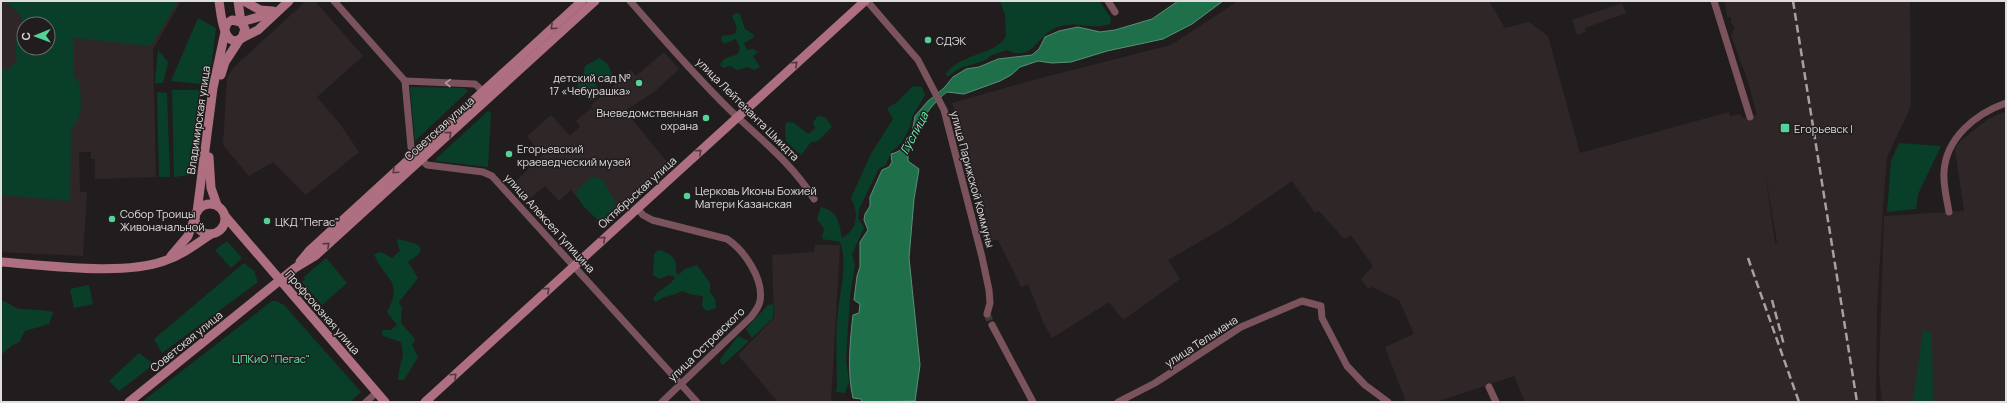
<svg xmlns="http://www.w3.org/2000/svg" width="2007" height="403" viewBox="0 0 2007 403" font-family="Manrope,sans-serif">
<rect width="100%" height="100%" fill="#211d1e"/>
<g fill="#2f2628" fill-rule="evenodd">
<path d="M1,1h180l-28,48 3,128 -61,2v-20h-4v-7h-12l1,40h7l-4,64 -82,-4zM24,24h24v24h-24z"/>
<path d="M306,1h9l48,55 -46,41 23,27 19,28 -53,43 -33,-33 -24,14 -26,-31 4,-67 6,-10z"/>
<path d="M1238,1h251l16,27 24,-6 19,14 32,117 149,-41 1,4 9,-2 5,4 13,-3 -9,-33 -17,-47 4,-7 -4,-5v-6h-4l-2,-16h185l1,105 -24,51 -4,50 -6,103 -1,92h-351l-11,-26 -78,26h-30l-21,-55 29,-13 -15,-34 -27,-13 -4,2 -7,-10 12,-13 -22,-31 -7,4 -25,-28 -4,2 -23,-32 -62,43 -62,36 12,19 -57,41 -14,-18 -57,36 -8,-14 -16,-40 -7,3 -23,-47 -10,1 -36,-138 85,-24 134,-34zM1765,170l12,73 -2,1v-1z"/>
<path d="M1622,3l4,10 -41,15 1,4 -9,3 -5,-15z"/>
<path d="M664,52l15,17 -24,22 -30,20 42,51 -66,62 -30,-34 -12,11 -14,-15 -16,13 -15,-16 28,-27 -15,-20 24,-21 19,21 10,-10 -4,-5 15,-13 3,4 -3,-7 40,-35 5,6z"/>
<path d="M2006,111v291h-124l-3,-28 5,-158 80,-5 -9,-62 3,-6 30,-24z"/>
<path d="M815,245h25l-9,157h-53l-40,-47 36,-37 -2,-63 42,-3z"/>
</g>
<g fill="#093f28" fill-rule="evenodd">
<path d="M5,1h173l-27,45 -78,-8v36l7,10 1,24 -3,11 -7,11 -1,71 -69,-6v-126h8l8,-9c-3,-14 -3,-21 6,-32l-2,-12zM24,24h24v24h-24z"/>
<path d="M1000,1h99l12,17 -1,6c-21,7 -34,-5 -55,4 -20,10 -22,34 -48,22l-15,5 -8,6 -24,7 -13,9 -1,-3c11,-16 32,-18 49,-27 4,-2 8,-7 11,-10l-1,-22z"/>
<path d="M736,13l4,1 5,15 8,5 1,3 -10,6 3,7 6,-1 5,3 -5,4 7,11 -6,3 -6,-3 -11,3 -7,-4 -7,2 -3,-3 4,-6 14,-5 2,-6 -4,-9 -12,5 -3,-4 1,-4 13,-2 2,-6 -5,-12z"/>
<path d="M198,18l18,10 -7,57 -38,-4z"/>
<path d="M158,50l10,12 -5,21h-8z"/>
<path d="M599,58c9,5 12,9 13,19l-4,4h-5l-7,-5 -3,3 8,15 -7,6h-6l-3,-7 -5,4 -3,-1 1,-13 5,-5 2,-12z"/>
<path d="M913,86l9,1 3,8 -13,22 -2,10 -8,15 -11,10 -5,13 -7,3 -20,41 -1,9 6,10 -12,26 3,11 -5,31 -4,64 3,22 -4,11 -9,-1 1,-6c0,-24 -2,-50 1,-74 2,-22 10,-48 2,-70l-18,-3 2,-10 -7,-10 4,-12c17,4 18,15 21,31 16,-8 17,-26 9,-40l20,-44 22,-35 -6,-11 9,-5z"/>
<path d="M410,87l54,1 4,3 -53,50z"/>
<path d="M172,90h29l-12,85 -15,2z"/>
<path d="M157,92l10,1 3,84h-11z"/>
<path d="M488,111l3,2 -3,54 -52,-6v-2z"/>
<path d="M818,116l7,1 7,10 -14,14 -7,1 -10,13 -15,-14 -1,-15 2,-4 7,1 14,11 7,-5 -2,-7z"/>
<path d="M1899,143l42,3 -23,48 -2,15 -29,3 4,-51z"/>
<path d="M592,177l10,2 13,22 -2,12 -11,9c-11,-7 -21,-16 -26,-29l5,-7z"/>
<path d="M398,239l19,5 4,5 -2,5 -11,8 10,16 -19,24 3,6 -1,15 14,16 -3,6 6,12 -14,23h-6l1,-9 4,-16 -2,-13 -18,-6 -1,-6h9l6,-5 -10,-13c17,-32 -2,-31 -13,-58l7,-2 11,6 8,-7 -3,-9z"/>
<path d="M227,241l15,17 -11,10 -16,-18z"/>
<path d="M658,250c12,2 20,9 18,22l2,3 7,-6 12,-4 13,18v9l5,7 1,9 -9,3 -5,-5 1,-10 -10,-1 -11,-4c-10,6 -16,3 -26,11l-3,-3c5,-10 17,-12 22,-22l-6,-2 -9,4 -7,-4 1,-21z"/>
<path d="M326,258l21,25 -25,22 -20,-23 3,-3 -1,-2z"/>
<path d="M244,263l10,8 4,11 -96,71 -8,-14z"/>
<path d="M89,285l4,19 -19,4 -4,-19z"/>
<path d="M1,301h3l14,8 23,1 12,2 -4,12 -24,7 -6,11 -8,4 -10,9z"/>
<path d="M272,301h4l8,4 77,87 -11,10h-208z"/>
<path d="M773,304v14l-21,20 -6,-9 22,-24z"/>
<path d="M1923,330l9,3 1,69h-20z"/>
<path d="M738,336l11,5 -26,24 -4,-4z"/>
<path d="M139,353l15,11 -35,27 -10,-10z"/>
</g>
<path fill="#1f6f4b" stroke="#599077" d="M1178,1h45l-31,23 -29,15 -56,12 -36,11 -19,1 -14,-2 -18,6 -9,8 -11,6 -36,13 -17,-2c-18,13 -40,46 -39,69l11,8 -5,30 -5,59 11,107 -5,36 -53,1 -1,-3 -8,-1c-6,-26 -3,-57 0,-83l6,-2 1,-9 -6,-4 3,-24 3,-9v-25l8,-12 -4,-10 1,-6 5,-8v-9l12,-27 7,-3 3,-5 -1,-8c9,-2 14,-7 16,-16l5,-5 3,-17 13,-15 16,-13 9,-11 13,-8 13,-2 19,-8 34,-4 7,-6 6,-12 14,-6 19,-4 22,5 15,-2 37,-11z"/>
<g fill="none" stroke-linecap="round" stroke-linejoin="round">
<path stroke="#3e3a3b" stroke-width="7" stroke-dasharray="7 3.5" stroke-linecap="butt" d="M987,314l5,11"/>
<g stroke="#7a535d" stroke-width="7">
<path d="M334,1l71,80"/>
<path d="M630,1c32,36 64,74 99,108 30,29 63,54 85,90"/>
<path d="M867,1l51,59 26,50 38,147 7,33 1,13 -3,11"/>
<path d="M1108,1l7,11"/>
<path d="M1714,1l36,116"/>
<path d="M484,92l-9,-8 -70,-3 6,66 3,6 13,12 56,7 9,4 205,226"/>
<path d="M637,208l6,7 9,5 75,19c17,11 37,40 33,62 -1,6 -5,11 -9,16l-89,85"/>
<path d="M1949,212c-2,-12 -6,-27 -5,-40 2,-34 31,-58 62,-69"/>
<path d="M992,325l41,77"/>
<path d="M1489,387l7,15"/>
<path d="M366,402l11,-10"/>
<path d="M1118,402l37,-19 86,-56 61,-26 19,5 1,12 25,48 18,19 23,17"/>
</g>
<g stroke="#ae6f80" stroke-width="9">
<path d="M219,1c2,12 4,50 23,37l3,-9 -4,-7 -3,-21"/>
<path d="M244,1l16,9 13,1"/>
<path d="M225,29l2,-6 5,-3 9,2 32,-9"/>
<path d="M242,38l16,-8 31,-29"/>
<path d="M221,75l4,-13 15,-23"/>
<path d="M209,157l2,31 6,17"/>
<circle cx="210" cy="219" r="15"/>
<path d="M197,212l16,-124 12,-56"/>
<path d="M225,216l160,186"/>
<path d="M171,256l17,-20 7,-19"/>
<path d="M1,262c44,3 122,14 163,-1 18,-6 31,-16 47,-27"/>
<path d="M300,262l10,-12 272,-249"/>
<path d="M129,402l166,-134 20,-12 280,-255"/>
<path d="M425,402l440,-401"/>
</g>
<g stroke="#a5a2a3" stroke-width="2.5" stroke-dasharray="8 4" stroke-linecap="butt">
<path d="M1793,1l64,401"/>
<path d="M1748,258l51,144"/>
<path d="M1772,300l12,45"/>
</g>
</g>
<defs><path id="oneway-chevron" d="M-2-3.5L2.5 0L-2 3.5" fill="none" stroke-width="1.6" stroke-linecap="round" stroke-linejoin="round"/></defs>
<g stroke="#523a40">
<use href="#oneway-chevron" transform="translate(553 27) rotate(138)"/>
<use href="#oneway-chevron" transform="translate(795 64) rotate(-42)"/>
<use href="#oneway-chevron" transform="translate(449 134) rotate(-42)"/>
<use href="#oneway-chevron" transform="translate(699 152) rotate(-42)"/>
<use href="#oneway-chevron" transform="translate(395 171) rotate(137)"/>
<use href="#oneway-chevron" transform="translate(603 239) rotate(-42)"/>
<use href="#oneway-chevron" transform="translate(327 245) rotate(-42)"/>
<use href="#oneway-chevron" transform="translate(547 290) rotate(-42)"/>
<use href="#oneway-chevron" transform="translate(454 376) rotate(-43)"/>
</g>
<use stroke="#b29fa4" href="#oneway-chevron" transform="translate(448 83) rotate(-178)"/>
<g fill="#53d397" stroke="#211d1e" stroke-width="1.5">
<circle cx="928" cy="40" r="4"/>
<circle cx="639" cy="83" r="4"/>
<circle cx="706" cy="118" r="4"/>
<rect x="1780" y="123" width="10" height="10" rx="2"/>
<circle cx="509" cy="154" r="4"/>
<circle cx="687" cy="196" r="4"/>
<circle cx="112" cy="219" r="4"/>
<circle cx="267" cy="221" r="4"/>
</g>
<g text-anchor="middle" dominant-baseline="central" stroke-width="3" stroke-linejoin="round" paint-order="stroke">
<g font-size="11" fill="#e0ddde" stroke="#211d1e" text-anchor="start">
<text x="936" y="40">СДЭК</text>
<text x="631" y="77" text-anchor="end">детский сад №<tspan x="631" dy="13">17 «Чебурашка»</tspan></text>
<text x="698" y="112" text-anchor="end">Вневедомственная<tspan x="698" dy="13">охрана</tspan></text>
<text x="1794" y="128">Егорьевск I</text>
<text x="517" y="148">Егорьевский<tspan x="517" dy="13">краеведческий музей</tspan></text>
<text x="695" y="190">Церковь Иконы Божией<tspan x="695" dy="13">Матери Казанская</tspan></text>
<text x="120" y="213">Собор Троицы<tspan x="120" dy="13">Живоначальной</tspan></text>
<text x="275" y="221">ЦКД "Пегас"</text>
</g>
<g font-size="11" fill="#e0ddde" stroke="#211d1e">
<text transform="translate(748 109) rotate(45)">улица Лейтенанта Шмидта</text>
<text transform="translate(198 120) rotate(-82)">Владимирская улица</text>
<text transform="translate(439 128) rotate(-42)">Советская улица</text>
<text transform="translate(973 179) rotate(75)">улица Парижской Коммуны</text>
<text transform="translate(637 192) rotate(-42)">Октябрьская улица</text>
<text transform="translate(550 223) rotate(48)">улица Алексея Тупицина</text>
<text transform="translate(323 312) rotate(49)">Профсоюзная улица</text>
<text transform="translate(186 341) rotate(-39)">Советская улица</text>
<text transform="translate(1201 341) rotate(-33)">улица Тельмана</text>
<text transform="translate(706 344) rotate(-44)">улица Островского</text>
</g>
<g font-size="11" fill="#65ebaa" stroke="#211d1e">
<text x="271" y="358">ЦПКиО "Пегас"</text>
</g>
<g font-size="12" font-style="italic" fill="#6ff5b3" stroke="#211d1e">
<text transform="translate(914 133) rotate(-62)">Гуслица</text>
</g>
</g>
<rect width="2007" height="403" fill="none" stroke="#e0ddde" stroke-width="4"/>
<g transform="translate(36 36) rotate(269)"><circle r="19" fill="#211d1e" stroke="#6d6a6b"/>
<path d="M0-3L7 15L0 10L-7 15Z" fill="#53d397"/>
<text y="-6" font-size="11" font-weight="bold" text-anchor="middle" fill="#e0ddde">С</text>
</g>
</svg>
